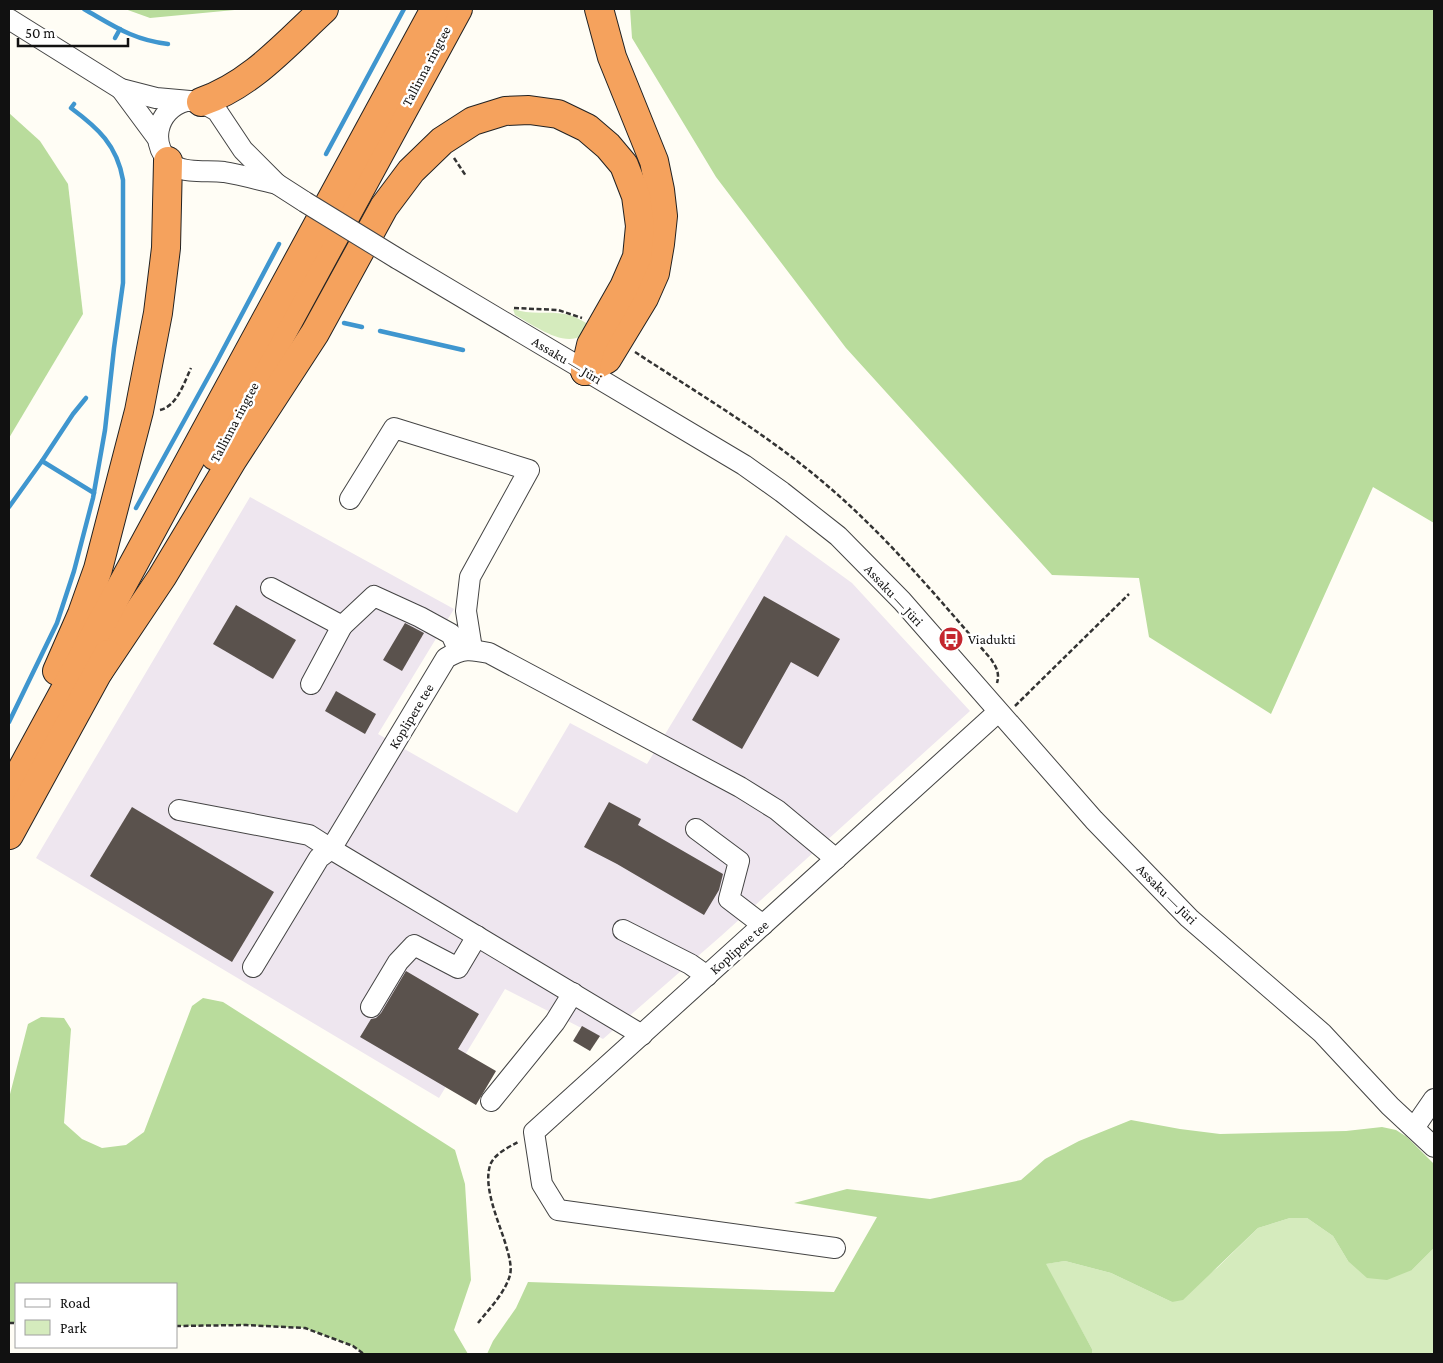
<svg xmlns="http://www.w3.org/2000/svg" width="1443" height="1363" viewBox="0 0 1443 1363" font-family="'Crimson Pro',serif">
<rect width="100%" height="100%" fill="#fffdf5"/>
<path fill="#eee6ef" d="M250,497l204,112 -76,125 139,79 53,-90 77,41 139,-229 66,48 118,128 -249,225 -118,103 -98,-50 -66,109 -403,-240z"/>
<g fill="#d5ebbd">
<path d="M513,309c17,6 35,2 52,5 10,2 18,7 26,12 -18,30 -55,0 -76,-11z"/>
<path d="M1290,1218h17l26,18 15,25 64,9 22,-22v106h-342v-5l-47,-85 20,-3 46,12 61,29 45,-34 41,-40z"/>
</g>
<g fill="#b9dc9c">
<path d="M125,9h120l-95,9z"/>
<path d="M630,9h804v514l-61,-36 -102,227 -122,-77 -10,-59 -87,-3 -206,-227 -130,-171 -84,-139z"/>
<path d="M9,113l31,28 28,43 15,130 -74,124z"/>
<path d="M203,998l20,4 232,148 10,34 6,96 -17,50 14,24h-104l-11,-8 -48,-18 -59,-3 -70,1v-42h-160v39h-7v-225l19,-74 13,-7 23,1 7,11 -7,94 18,16 20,9 24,-3 18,-13 48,-126z"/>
<path d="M1131,1120l49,9 40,5 126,-3 36,-4 14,3 11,7 27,27v84l-22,22 -25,10 -20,-2 -19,-17 -15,-25 -26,-18h-17l-32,10 -75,72 -11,2 -61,-29 -46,-12 -19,3 46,85v5h-605l6,-13 23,-33 12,-26 306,10 43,-75 -83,-14 53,-14 83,10 91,-19 24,-21 34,-18z"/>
</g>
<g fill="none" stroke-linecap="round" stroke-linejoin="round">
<g stroke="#3f96cf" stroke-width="4.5">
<path d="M84,9c30,17 49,31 84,35"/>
<path d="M115,38l5,-9"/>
<path d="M326,154l78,-145"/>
<path d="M344,323l18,4"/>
<path d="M380,331l83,19"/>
<path d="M42,461l31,-47 13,-16"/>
<path d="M9,507l33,-46 52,32"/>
<path d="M136,508l80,-145 63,-119"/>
<path d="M9,722l48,-99 17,-52 19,-73 12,-68 9,-82 9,-65v-103c-6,-35 -25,-52 -52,-72l3,-4"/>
</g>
</g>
<g fill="#5a524d">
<path d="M764,596l76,43 -22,38 -27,-15 -49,87 -50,-29z"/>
<path d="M236,605l60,35 -23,39 -60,-35z"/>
<path d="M405,623l19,10 -22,38 -19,-11z"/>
<path d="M336,691l40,23 -11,20 -40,-23z"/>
<path d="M609,802l32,17 -3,6 85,49 -4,16 -15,25 -87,-51 -33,-17z"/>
<path d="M132,807l142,85 -42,70 -142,-86z"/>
<path d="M406,971l73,43 -21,35 38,22 -20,34 -116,-68 11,-18 5,-1 5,-5z"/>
<path d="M582,1026l18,10 -10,15 -17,-10z"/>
</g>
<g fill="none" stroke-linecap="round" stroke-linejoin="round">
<defs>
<g id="minor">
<path d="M9,19l112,70 35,9 45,4 16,9 26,39 34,34 28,18"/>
<path d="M121,89l37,50"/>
<path d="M186,101c-30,8 -39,47 -11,65 13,8 34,4 49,6 18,3 36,8 53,12"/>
<path d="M398,259l346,206 38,27 56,44 64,65 192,219 95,98 133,115 68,73 44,41"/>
<path d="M350,499l44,-71 135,42 -59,107 -4,34 6,38"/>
<path d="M271,588l71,38 32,-30 46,21 31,17 8,17"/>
<path d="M311,684l31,-58"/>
<path d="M179,810l130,25 22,14 -12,9 -66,109"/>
<path d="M696,829l43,32 -10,38 34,26"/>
<path d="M623,930l67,34 17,12"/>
<path d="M371,1007l27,-45 16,-17 44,23 19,-32"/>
<path d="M642,1035l-311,-186 115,-191c17,-10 24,-9 43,-5l251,134 37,23 59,49"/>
<path d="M491,1101l64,-79 18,-29"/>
<path d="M1414,1128l20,-29"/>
<path d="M835,1248l-277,-38 -16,-26 -8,-52 464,-420"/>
</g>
<g id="highway">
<path d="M201,102c50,-17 85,-58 123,-93"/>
<path d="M585,371l22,-12 37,-61 11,-25 5,-29 3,-28 -3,-26 -6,-29 -42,-104 -13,-48"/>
<path d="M215,456l243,-447"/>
<path d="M57,671l25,-57 16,-45 41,-158 19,-98 8,-65 2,-87"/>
<path d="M99,671l63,-94 71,-118 82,-126 69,-126 27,-36 31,-30 31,-20 32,-10 24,-1 29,4 29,14 21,18 16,19 12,31 4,30 -3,31 -13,30 -33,58 -6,26"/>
<path d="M9,793l426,-784"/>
<path d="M9,835l99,-181"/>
</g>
</defs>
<use href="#minor" stroke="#444" stroke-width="22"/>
<use href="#highway" stroke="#222" stroke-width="30"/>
<g stroke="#333" stroke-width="2.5" stroke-dasharray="5 2.5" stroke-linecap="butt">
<path d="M454,158l12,18"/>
<path d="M514,308l44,2 24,8"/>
<path d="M635,352c64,42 130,81 188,130 62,52 115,116 168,177 5,8 9,14 6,24"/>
<path d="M160,410c17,-4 24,-27 31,-42"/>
<path d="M1015,706l114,-112"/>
<path d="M9,1323h7"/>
<path d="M478,1323c11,-14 27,-30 32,-48 2,-8 -1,-19 -3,-26 -6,-23 -26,-63 -16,-86 5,-10 18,-16 27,-21"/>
<path d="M176,1326l70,-1 59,3 48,18 11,8"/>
</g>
<use href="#minor" stroke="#fff" stroke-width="20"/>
<use href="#highway" stroke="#f5a25d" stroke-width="28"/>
<defs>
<path id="minor-bridge" d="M305,202l93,57"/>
</defs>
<use href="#minor-bridge" stroke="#444" stroke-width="22" stroke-linecap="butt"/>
<use href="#minor-bridge" stroke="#fff" stroke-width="20"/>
</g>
<defs>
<symbol id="bus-disc" viewBox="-11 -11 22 22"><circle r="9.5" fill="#c4262e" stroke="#fff"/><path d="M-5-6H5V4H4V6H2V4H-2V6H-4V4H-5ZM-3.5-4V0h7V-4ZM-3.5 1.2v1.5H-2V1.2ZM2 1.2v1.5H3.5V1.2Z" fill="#fff"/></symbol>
</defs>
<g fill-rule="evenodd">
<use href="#bus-disc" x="937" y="625" width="28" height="28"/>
</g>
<g text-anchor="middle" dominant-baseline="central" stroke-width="5" stroke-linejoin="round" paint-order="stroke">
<g font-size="14" fill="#111" stroke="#fff">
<text transform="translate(426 66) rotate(-62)">Tallinna ringtee</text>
<text transform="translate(567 360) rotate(31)">Assaku — Jüri</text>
<text transform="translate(234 422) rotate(-62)">Tallinna ringtee</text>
<text transform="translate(894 595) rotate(47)">Assaku — Jüri</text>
<text transform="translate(411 716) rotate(-59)">Koplipere tee</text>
<text transform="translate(1167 894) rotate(45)">Assaku — Jüri</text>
<text transform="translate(739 947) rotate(-42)">Koplipere tee</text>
</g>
<g font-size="14" fill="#111" stroke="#fff" text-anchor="start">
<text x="968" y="639">Viadukti</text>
</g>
</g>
<rect width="1443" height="1363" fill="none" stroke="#111111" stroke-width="20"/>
<rect x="15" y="1283" width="162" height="65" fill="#ffffff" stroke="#a0a0a0"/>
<rect x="25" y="1299" width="25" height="8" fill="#ffffff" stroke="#a0a0a0"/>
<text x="60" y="1308" font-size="15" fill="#111111">Road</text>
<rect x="25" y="1320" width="25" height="15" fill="#d5ebbd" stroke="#a0a0a0"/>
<text x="60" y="1333" font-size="15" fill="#111111">Park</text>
<path d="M18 38v8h110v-8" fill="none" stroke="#111111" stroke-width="2.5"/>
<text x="25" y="38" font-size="15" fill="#111111" stroke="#ffffff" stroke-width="4" paint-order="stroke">50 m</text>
</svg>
